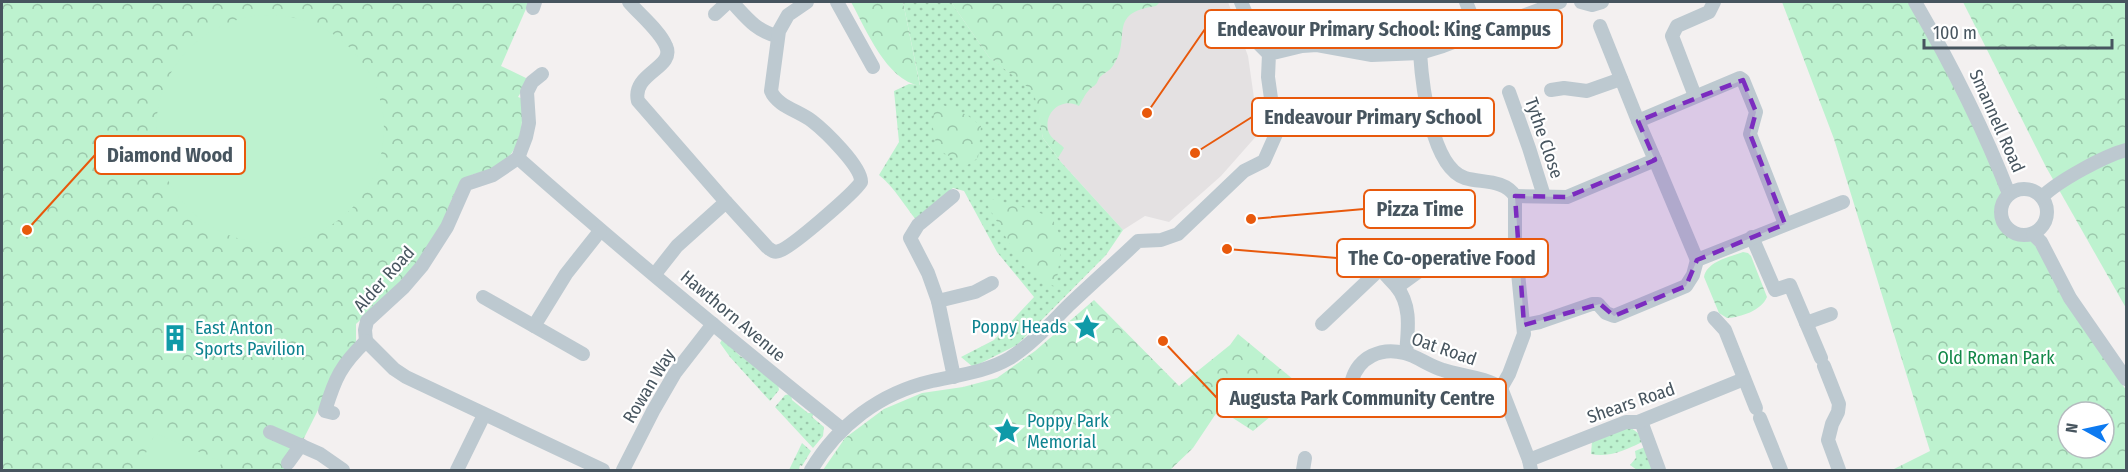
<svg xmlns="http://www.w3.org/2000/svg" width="2128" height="472" viewBox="0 0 2128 472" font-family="'Fira Sans Condensed',sans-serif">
<defs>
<pattern id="grass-dots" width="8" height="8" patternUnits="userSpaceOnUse" patternTransform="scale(1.5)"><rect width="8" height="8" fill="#bdf2cf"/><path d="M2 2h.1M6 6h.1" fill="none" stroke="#9bc7ab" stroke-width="1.8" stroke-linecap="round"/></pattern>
<pattern id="forest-crowns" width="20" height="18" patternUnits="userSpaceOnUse" patternTransform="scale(1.5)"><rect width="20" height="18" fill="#bdf2cf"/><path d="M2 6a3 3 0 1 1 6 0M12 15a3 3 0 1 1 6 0" fill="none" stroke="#9bc7ab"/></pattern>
</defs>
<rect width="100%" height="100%" fill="#f3f0f0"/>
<path fill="#e4e1e2" d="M951,2h277l20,54 11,77 -38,43 -52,46 -24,-6 -22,14 -62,-68z"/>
<g fill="url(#grass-dots)">
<path d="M903,2h48l38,55 46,35 8,46 18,24 62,68 -17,25 -89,90 -44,22 -12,-10 33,-17 40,-43 -37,-45 -33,-61 -11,-3 -36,33c-14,-17 -21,-32 -38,-46l20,-33 -5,-51 15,-7 11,1z"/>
<path d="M723,338l18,19h5l32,27 1,6 -9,11 -40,-44 -10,-14z"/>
<path d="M791,394l1,6 16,13h6l-2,4 12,10 -1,9 -10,12 -38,-41 10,-12z"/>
<path d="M1631,428l7,5 4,9c-16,8 -34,16 -51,12l1,-13 30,-12z"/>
<path d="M802,443l9,8 -9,15 -2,-1 -1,5h-10z"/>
<path d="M1645,447l9,23h-17l-7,-5 6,-7 -1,-7z"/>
</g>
<g fill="url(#forest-crowns)" fill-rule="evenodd">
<path d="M2,2h527l-28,64 25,12 2,3 -10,16 3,1c4,30 -1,61 -33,72 -10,4 -18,3 -25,11 -13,14 -17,38 -26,54 -21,35 -52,61 -81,89v20l-29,48 -39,78h-286z"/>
<path d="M851,2h52l17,84c-34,-6 -54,-57 -69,-84z"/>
<path d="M951,2h209l-4,4c-50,7 -24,32 -42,58 -3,6 -8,8 -13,12 -3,2 -3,6 -5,8 -2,3 -5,3 -7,6 -4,4 -7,11 -10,16 -16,-9 -35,5 -31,24 2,9 11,12 16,18l-6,10 -15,-20 -9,-46 -45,-35z"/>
<path d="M1782,2h129l87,171 7,48 5,9 19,9 9,10 27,49 61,92v80h-234l38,-19 -96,-312zM2068,412h36v36h-36z"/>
<path d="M1963,2h163v306l-80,-141z"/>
<path d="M938,103l29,12 14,11 -3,32 -12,8 -29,-17 -4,-21 1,-21z"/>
<path d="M983,197l50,13 19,8 10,22 -6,47 -11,-5 -24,-18z"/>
<path d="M1743,252l5,1 3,3 16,41c-6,14 -26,20 -40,21l-8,-5 -15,-36c3,-16 26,-20 39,-25z"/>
<path d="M1094,300l85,86 51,-41 8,-11 67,55 -4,15 -13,-2 -35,29 -34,-22 -26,39 -23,22h-347l22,-32 39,-29 38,-16 41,-6 34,-9 38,-27z"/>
</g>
<g fill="#bdf2cf">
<circle cx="270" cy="129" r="114"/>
<path d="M155,433l67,29 -4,8h-69l-9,-4z"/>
</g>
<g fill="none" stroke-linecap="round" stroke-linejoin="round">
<g stroke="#bdc9d0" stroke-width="14">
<path d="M629,2c10,12 31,29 37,44 10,22 -35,27 -28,55l88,101"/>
<path d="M732,2c14,15 24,29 45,34"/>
<path d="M837,2l36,65"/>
<path d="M1241,2l18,42 10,10"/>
<path d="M1466,2l12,30"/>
<path d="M1581,2l11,3 10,-3"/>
<path d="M1915,2c36,62 68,125 94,192"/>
<path d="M533,8l2,-6"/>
<path d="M715,14l13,-12"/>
<path d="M1600,26l38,95"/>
<path d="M1420,53c2,30 11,114 45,125 16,5 39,1 50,18v46l9,92 -15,40 -8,14"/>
<path d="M1551,90l13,-2 23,3 34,-12"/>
<path d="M1509,92l20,56 15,48"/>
<path d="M1695,96l-23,-60 5,-10 32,-14 5,-10"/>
<path d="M518,158c105,93 214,183 324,271"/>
<path d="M1655,160l42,100"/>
<circle cx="2024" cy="212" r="23"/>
<path d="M953,196l-35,29 -8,13 18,35 10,28 16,76"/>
<path d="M1515,196l52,1 88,-37 -17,-39 102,-43 3,2 13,32 -6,22 35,90"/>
<path d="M2042,197c16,-16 62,-41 84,-47"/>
<path d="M2033,234l8,8 29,56 56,81"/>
<path d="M1752,237l23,53 15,-5 31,73"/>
<path d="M1372,257c7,12 15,19 24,29 16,19 12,44 10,67"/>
<path d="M1697,260l146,-58"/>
<path d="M655,274l22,-28 49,-44 41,45c4,3 7,6 12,4 12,-3 75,-58 82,-69 1,-15 -36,-51 -49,-61 -13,-10 -35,-15 -41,-30l8,-60 9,-16 19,-13"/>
<path d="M1397,287l29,-21"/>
<path d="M483,297l51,29 32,-52 34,-43"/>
<path d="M938,301l37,-9 17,-9"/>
<path d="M1714,318l11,12 31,78"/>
<path d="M1806,323l25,-9"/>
<path d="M1322,324l57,-54"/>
<path d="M1524,325l16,-3 52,-18h6l8,9 8,3 72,-30 7,-11 4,-15"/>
<path d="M534,326l49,28"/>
<path d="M366,341l-1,-11 2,-9 37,-34 18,-21 25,-39 19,-43 27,-9 25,-17 8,-21 3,-14 -2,-31 5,-10 10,-8"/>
<path d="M1824,366l15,38 -1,8 -6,12 -4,16 11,30"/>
<path d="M1352,380c7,-23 29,-33 52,-27 13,3 25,13 39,17 18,6 43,7 58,18"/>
<path d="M1501,388l28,72 2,10"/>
<path d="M333,413l-8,-2c10,-33 16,-46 41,-70l28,28 12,8 197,93"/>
<path d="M1760,418l21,52"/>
<path d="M1638,422l4,2 17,46"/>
<path d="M270,432l50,22 23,16"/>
<path d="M1529,460l97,-38h12l106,-43"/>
<path d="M288,463l13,-18"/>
<path d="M457,470l27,-55"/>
<path d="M623,470l30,-59 22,-38 38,-49"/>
<path d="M811,470c27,-45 69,-77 121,-89 27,-6 54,-9 78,-23 22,-14 40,-34 58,-52 23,-22 47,-43 70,-65l23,-1 17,-6 66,-63 20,-10 12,-27 -8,-57 1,-23 33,-8 15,-1 55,10 48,-2 23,-7 117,-44"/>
<path d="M1303,470l2,-12"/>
</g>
</g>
<path fill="#7b2cbf" fill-opacity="0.2" stroke="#7b2cbf" stroke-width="4.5" stroke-dasharray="12 8" stroke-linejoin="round" d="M1743,80l13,32 -6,22 35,90 -88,36 -11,26 -72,30 -14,-12 -76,21 -9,-129 52,1 88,-37 -17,-39z"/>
<defs>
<symbol id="sight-bare" viewBox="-9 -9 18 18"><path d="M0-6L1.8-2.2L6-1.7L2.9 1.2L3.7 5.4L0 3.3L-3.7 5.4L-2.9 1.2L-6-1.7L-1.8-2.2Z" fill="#0f9aa8" stroke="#fff" stroke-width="2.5" paint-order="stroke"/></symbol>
<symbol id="building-bare" viewBox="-9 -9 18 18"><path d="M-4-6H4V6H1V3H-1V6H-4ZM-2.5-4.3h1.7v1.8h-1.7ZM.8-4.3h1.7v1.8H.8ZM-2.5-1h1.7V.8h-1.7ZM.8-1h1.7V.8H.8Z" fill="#0f9aa8" stroke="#fff" stroke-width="2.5" paint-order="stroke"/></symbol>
</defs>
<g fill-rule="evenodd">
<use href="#sight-bare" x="1068" y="308" width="38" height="38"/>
<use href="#building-bare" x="156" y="319" width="38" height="38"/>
<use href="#sight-bare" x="988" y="412" width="38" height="38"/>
</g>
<g text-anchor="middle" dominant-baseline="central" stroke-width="4.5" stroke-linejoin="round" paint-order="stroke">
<g font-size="18" fill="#47555f" stroke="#fff">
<text transform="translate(1997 121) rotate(66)">Smannell Road</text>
<text transform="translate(1544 138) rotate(71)">Tythe Close</text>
<text transform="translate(384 279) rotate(-48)">Alder Road</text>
<text transform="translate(733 316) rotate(40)">Hawthorn Avenue</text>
<text transform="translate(1444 349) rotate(19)">Oat Road</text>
<text transform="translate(649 386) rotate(-59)">Rowan Way</text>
<text transform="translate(1631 403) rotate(-19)">Shears Road</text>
</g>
<g font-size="18" fill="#0d838f" stroke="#fff" text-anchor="start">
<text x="1067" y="327" text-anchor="end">Poppy Heads</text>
<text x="195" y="328">East Anton<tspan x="195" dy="21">Sports Pavilion</tspan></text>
<text x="1027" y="421">Poppy Park<tspan x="1027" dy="21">Memorial</tspan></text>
</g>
<g font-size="18" fill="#118747" stroke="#fff">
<text x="1996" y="358">Old Roman Park</text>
</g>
</g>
<path fill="none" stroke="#e8590c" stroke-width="2" d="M1147 113L1205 29M1195 153L1252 117M27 230L95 155M1251 219L1364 209M1227 249L1337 258M1163 341L1217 398"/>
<g fill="#e8590c" stroke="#fff" stroke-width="2">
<circle cx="1147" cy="113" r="6"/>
<circle cx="1195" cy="153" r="6"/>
<circle cx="27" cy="230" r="6"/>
<circle cx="1251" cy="219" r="6"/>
<circle cx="1227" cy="249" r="6"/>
<circle cx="1163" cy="341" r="6"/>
</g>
<g fill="#fff" stroke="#e8590c" stroke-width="2">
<rect x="1205" y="10" width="357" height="38" rx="6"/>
<rect x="1252" y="98" width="242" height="38" rx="6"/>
<rect x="95" y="136" width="150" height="38" rx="6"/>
<rect x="1364" y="190" width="111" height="38" rx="6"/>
<rect x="1337" y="239" width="211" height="38" rx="6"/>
<rect x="1217" y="379" width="289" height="38" rx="6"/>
</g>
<g font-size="20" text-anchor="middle" font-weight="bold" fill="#47555f">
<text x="1384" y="36">Endeavour Primary School: King Campus</text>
<text x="1373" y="124">Endeavour Primary School</text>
<text x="170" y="162">Diamond Wood</text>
<text x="1420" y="216">Pizza Time</text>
<text x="1442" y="265">The Co-operative Food</text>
<text x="1362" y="405">Augusta Park Community Centre</text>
</g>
<rect width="2128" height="472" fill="none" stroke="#47555f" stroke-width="6"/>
<g transform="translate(2086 430) rotate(278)"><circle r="28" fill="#ffffff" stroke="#b5bbbf" stroke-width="1.5"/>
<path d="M0-4.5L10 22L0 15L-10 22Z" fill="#0d7af0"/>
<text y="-9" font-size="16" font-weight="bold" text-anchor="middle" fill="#47555f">N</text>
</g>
<path d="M1924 39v9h188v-9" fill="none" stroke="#47555f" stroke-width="3"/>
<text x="1933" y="39" font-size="18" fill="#47555f" stroke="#ffffff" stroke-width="4.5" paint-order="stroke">100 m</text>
</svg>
